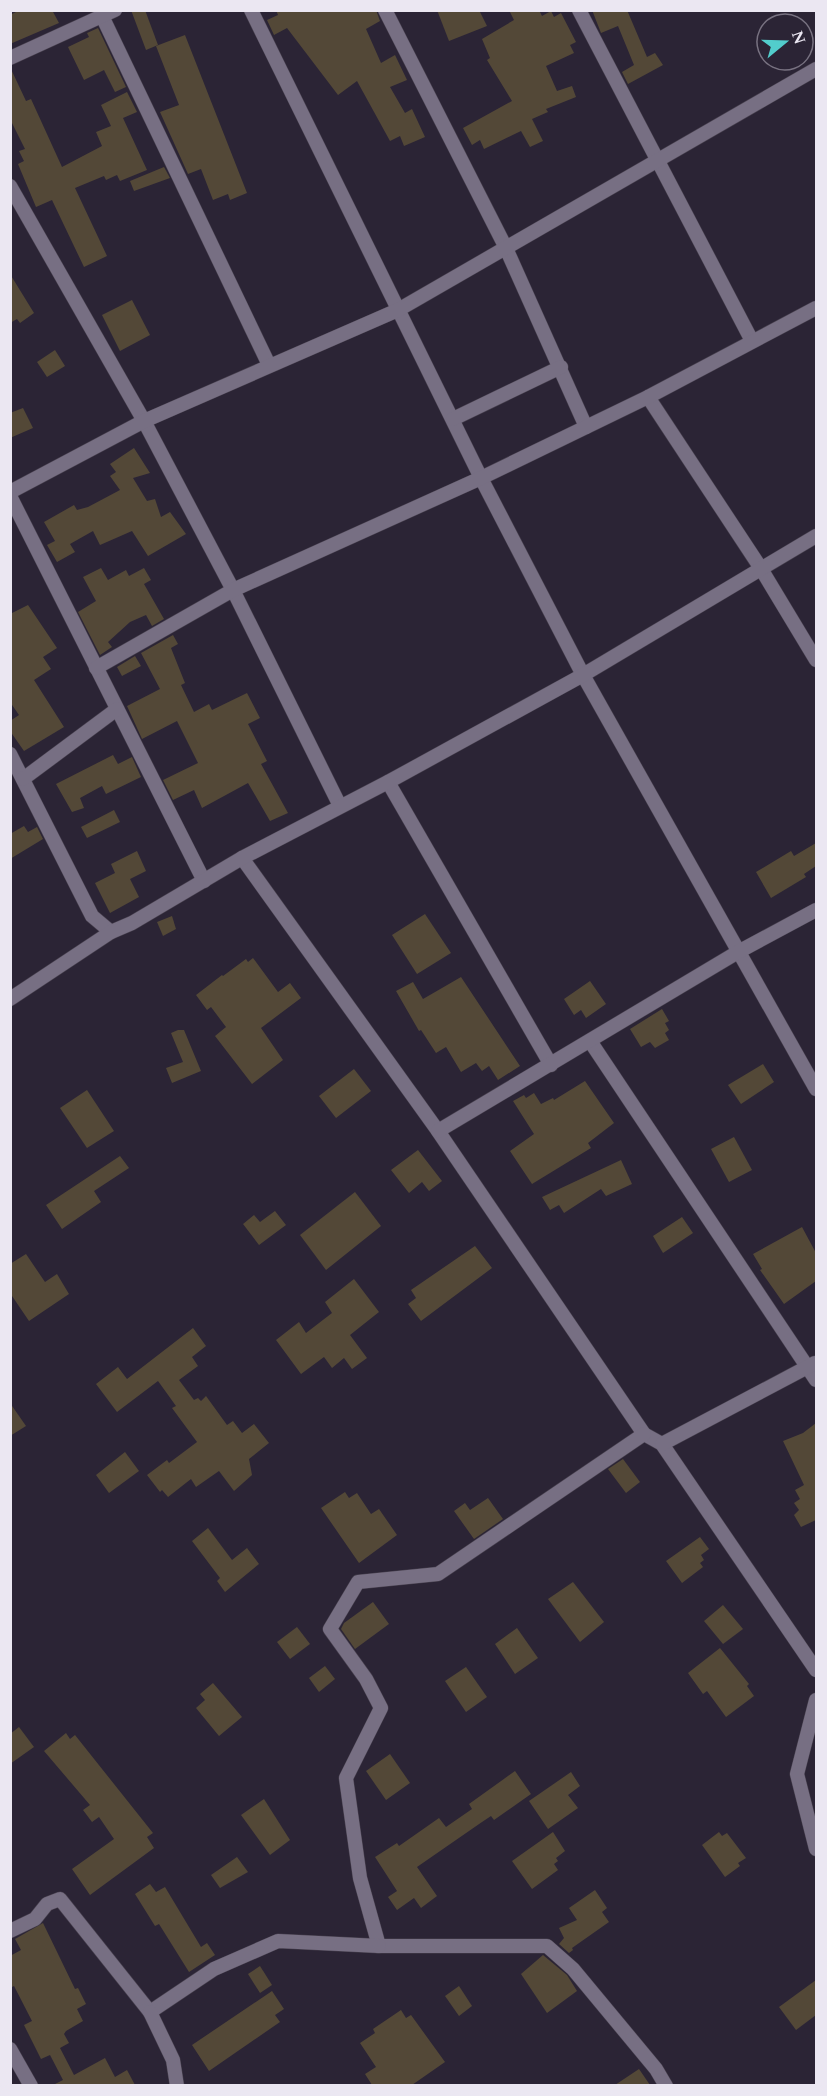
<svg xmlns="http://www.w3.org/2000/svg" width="827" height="2096" viewBox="0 0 827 2096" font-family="Spectral,serif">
<rect width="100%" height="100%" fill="#2b2435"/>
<g fill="#534837">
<path d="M20,10h32l7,13 -49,21v-29z"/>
<path d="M131,10h14l13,35 -12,5z"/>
<path d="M276,10h100l4,11 -14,8 15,34 14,-8 12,25 -17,7 15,26 7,-4 13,28 -21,9 -4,-10 -10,5 -33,-60 -19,14 -51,-67 -13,7 -7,-15 11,-5z"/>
<path d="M437,10h42l8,16 -38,15z"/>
<path d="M509,10h30l3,6 9,-5 3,6 7,-4 15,29 -6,3 4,8 -28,13 11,25 15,-5 4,11 -30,12 2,3 -16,7 11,22 -13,6 -9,-16 -37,18 -4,-9 -8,5 -9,-17 49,-27 -25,-41 3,-2 -8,-19 32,-19z"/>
<path d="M592,10h35l20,47 8,-4 8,12 -35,19 -6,-12 12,-7 -16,-39 -17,7z"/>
<path d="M98,28l28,59 -11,5 -11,-22 -20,10 -16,-33 21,-10 -2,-4z"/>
<path d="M185,35l62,158 -17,7 -2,-6 -15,6 -12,-31 -13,5 -28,-62 19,-7 -23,-59z"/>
<path d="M10,67l16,34 5,-2 31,68 40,-21 -6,-14 15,-6 -10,-21 26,-13 10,20 -14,6 24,52 -27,11 -3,-6 -11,5 -2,-4 -29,12 32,68 -23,11 -32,-67 -16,7 -18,-43 6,-3 -5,-10 6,-2 -15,-30z"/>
<path d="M164,167l6,11 -36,13 -4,-10z"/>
<path d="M10,274l24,39 -14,10 -3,-4 -7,4z"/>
<path d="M132,300l18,35 -30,16 -18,-36z"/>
<path d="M55,350l10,16 -18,11 -10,-15z"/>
<path d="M23,408l10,20 -23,10v-25z"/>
<path d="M134,448l16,25 -17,5 14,23 8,-2 6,18 9,-5 16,22 -38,22 -16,-25 -32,14 -7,-14 -23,13 5,8 -18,10 -10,-17 8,-4 -11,-19 30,-17 3,5 11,-3 32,-17 -10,-14 6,-4 -6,-8z"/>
<path d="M101,568l7,12 18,-10 3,6 15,-8 7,12 -7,4 20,35 -12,7 -6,-11 -16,7 -22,20 4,5 -12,8 -22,-43 18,-11 -13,-24z"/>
<path d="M28,605l29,43 -14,9 8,12 -17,11 30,47 -40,24 -14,-20v-10l9,-6 -9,-13v-88z"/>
<path d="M173,635l5,9 -7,4 14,35 -4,2 13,27 15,-8 3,6 35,-17 13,25 -12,6 19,37 -6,3 27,49 -18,8 -22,-38 -46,25 -8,-18 -21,10 -10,-20 35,-17 -21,-42 -35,18 -15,-33 33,-17 -19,-36z"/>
<path d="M135,656l6,10 -19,10 -5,-9z"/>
<path d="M113,755l5,9 14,-7 9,20 -35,17 -4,-8 -22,12 4,10 -12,4 -16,-28z"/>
<path d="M114,810l6,12 -33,16 -6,-11z"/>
<path d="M24,826l4,6 9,-5 6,12 -33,20v-25z"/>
<path d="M816,843v23l-12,8 2,3 -35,21 -15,-26 35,-21 3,5z"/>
<path d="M137,851l9,20 -16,8 9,18 -29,16 -15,-30 20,-10 -4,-9z"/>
<path d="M425,914l26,39 -34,21 -25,-39z"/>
<path d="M172,916l4,13 -13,7 -6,-14z"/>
<path d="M253,958l25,34 12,-9 11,15 -40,30 22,32 -31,24 -37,-48 11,-9 -15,-20 -4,3 -11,-15 26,-20 1,1 23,-17 2,3z"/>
<path d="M461,977l59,89 -22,14 -9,-14 -7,5 -6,-8 -15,9 -15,-25 -10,6 -15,-23 -2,1 -23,-40 17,-9 10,17z"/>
<path d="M590,981l16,23 -20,14 -5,-8 -7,5 -10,-16z"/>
<path d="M662,1009l7,12 -4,2 4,7 -4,3 4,7 -14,8 -5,-6 -9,5 -11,-18z"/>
<path d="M178,1030h6l17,41 -29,12 -6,-15 17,-6 -12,-29z"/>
<path d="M763,1064l11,18 -33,22 -13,-19z"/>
<path d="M354,1069l17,22 -35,27 -17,-22z"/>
<path d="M585,1081l29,42 -26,20 3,5 -59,36 -22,-33 24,-17 -21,-33 11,-6 2,3 8,-5 7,11 12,-6 1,2z"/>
<path d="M87,1090l27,41 -27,17 -27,-40z"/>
<path d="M734,1137l18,33 -23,12 -18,-33z"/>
<path d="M418,1150l24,31 -13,10 -7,-9 -13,11 -18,-23z"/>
<path d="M120,1156l9,12 -35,23 7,11 -39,27 -16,-24z"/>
<path d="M621,1160l11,24 -26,12 -5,-7 -37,24 -5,-8 -9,5 -8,-13z"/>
<path d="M355,1192l26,34 -55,44 -26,-35z"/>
<path d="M275,1211l11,14 -27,20 -16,-21 11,-9 6,7z"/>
<path d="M682,1217l11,16 -30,20 -10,-17z"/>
<path d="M802,1227l14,26v28l-32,23 -24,-34 2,-1 -9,-15z"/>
<path d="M475,1246l17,22 -71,53 -13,-17 8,-6 -5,-8z"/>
<path d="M26,1254l19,28 12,-8 12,20 -40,27 -19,-28v-29z"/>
<path d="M354,1279l25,33 -29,23 17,23 -15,11 -8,-11 -12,10 -8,-11 -23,17 -25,-34 23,-18 7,11 26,-20 -7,-11z"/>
<path d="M193,1328l13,18 -14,11 6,9 -19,14 15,20 4,-2 3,3 5,-5 21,29 6,-4 9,12 12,-9 15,19 -20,16 3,16 -18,16 -15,-20 -23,16 -5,-8 -23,18 -6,-7 -2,2 -13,-17 20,-15 2,3 28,-21 -25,-34 4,-2 -18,-25 -41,31 -21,-28 22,-17 9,12z"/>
<path d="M10,1403l16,23 -16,10z"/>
<path d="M816,1423v97l-15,7 -7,-12 5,-5 -5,-7 6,-4 -5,-9 9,-5 -21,-44 20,-8z"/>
<path d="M125,1452l14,19 -30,22 -13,-18z"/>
<path d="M623,1459l17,23 -14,11 -18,-24z"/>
<path d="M345,1492l4,6 8,-5 14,21 8,-5 18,26 -38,28 -38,-55z"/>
<path d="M488,1498l15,21 -29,20 -20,-28 11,-8 5,7z"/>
<path d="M208,1528l24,32 15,-12 12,16 -34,28 -8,-11 3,-3 -28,-37z"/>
<path d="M700,1537l9,12 -8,6 3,5 -4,3 3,4 -21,16 -16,-22z"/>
<path d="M573,1582l31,40 -24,20 -32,-43z"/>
<path d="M373,1602l16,22 -34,25 -14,-20 3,-6z"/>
<path d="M723,1605l20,24 -20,15 -19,-23z"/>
<path d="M297,1627l13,17 -20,15 -13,-17z"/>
<path d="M517,1628l21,30 -23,16 -20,-30z"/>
<path d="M720,1648l29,36 -2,2 7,10 -28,21 -19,-26 -4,3 -15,-21z"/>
<path d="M325,1666l10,13 -16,13 -10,-14z"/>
<path d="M466,1667l21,30 -21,15 -21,-31z"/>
<path d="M213,1683l29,34 -23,19 -23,-28 9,-8 -5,-6z"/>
<path d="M19,1727l15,20 -24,17v-30z"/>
<path d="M66,1733l4,6 5,-4 78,98 -6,4 7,11 -64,47 -18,-26 42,-30 -15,-22 -7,5 -9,-12 7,-5 -46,-54z"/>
<path d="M390,1754l20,29 -24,17 -20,-29z"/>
<path d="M515,1771l16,23 -37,26 -3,-4 -9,6 -65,45 20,29 -16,12 -7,-10 -17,12 -9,-13 9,-6 -22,-34 22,-14 2,3 40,-28 7,9 26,-18 -3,-5z"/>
<path d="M571,1772l9,14 -12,9 10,13 -30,21 -19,-28z"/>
<path d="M264,1799l26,41 -20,15 -29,-40z"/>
<path d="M553,1832l12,19 -9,7 2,3 -4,3 4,6 -26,19 -20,-28z"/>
<path d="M719,1832l3,4 5,-3 19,25 -8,5 2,3 -15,11 -23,-32z"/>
<path d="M237,1857l11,15 -28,16 -9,-13z"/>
<path d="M150,1884l6,8 9,-5 36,60 6,-4 8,12 -26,17 -30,-48 -4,2 -20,-32z"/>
<path d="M595,1890l12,18 -5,4 7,10 -37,26 1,2 -4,3 -10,-9 5,-6 -5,-10 18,-8 -8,-12z"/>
<path d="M43,1923l32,66 3,-1 8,16 -9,5 6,12 -17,10 -2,3 5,9 -9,5 14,27 31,-17 10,19 12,-7 8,15h-82l10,-5 -13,-25 -9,4 -17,-34 8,-4 -18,-35 -4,2v-32l11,-6 -6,-11z"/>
<path d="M543,1955l24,20 10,16 -30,22 -26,-39z"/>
<path d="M260,1966l12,19 -12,8 -12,-19z"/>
<path d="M816,1980v35l-20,15 -17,-23z"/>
<path d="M459,1986l13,20 -13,10 -14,-20z"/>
<path d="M272,1991l12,18 -9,6 5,7 -71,49 -17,-26z"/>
<path d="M401,2010l5,8 5,-3 34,47 -33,23h-40l-7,-11 11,-7 -16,-24 15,-10 -2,-4z"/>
<path d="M639,2069l11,16h-35z"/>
</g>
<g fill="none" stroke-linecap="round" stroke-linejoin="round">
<defs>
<g id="street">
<path d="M251,10l230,468 102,197 233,414"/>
<path d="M385,10l120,236 81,181"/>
<path d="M579,10l173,331"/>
<path d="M102,16l167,349"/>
<path d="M10,58l105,-48"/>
<path d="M10,186l134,235 89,169 107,216"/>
<path d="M648,397l112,170 56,93"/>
<path d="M453,419l108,-52"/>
<path d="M10,492l134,-71 254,-111 418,-241"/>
<path d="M10,496l194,385"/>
<path d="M96,668l137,-78 248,-112 167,-81 168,-89"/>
<path d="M10,754l82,162 19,16"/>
<path d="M23,779l94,-70"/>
<path d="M388,782l163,283"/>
<path d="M242,858l196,273 206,303 18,10 154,226"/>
<path d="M10,999l101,-67 21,-9 110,-65 146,-76 195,-107 233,-139"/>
<path d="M590,1041l226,339"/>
<path d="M438,1131l300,-179 78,-42"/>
<path d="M644,1434l-206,140 -80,8 -28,47 36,50 15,29 -35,70 14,100 19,68h168l26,23 83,100 10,17"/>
<path d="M662,1444l153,-81"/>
<path d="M816,1700l-19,74 19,75"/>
<path d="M10,1931l25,-12 12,-15 13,-5 90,113 64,-43 64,-28 101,5"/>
<path d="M150,2012l23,48 4,26"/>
<path d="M10,2049l21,37"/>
</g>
</defs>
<use href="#street" stroke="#48414f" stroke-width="15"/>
<use href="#street" stroke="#776f83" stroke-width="14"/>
</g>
<rect width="827" height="2096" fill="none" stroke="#ebe7f2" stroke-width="24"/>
<g transform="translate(785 42) rotate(71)"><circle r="28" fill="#2b2435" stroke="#787281" stroke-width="1.5"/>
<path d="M0-4.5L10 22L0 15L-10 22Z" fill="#52cdcc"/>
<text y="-9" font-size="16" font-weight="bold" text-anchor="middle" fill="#ebe7f2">N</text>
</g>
</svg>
